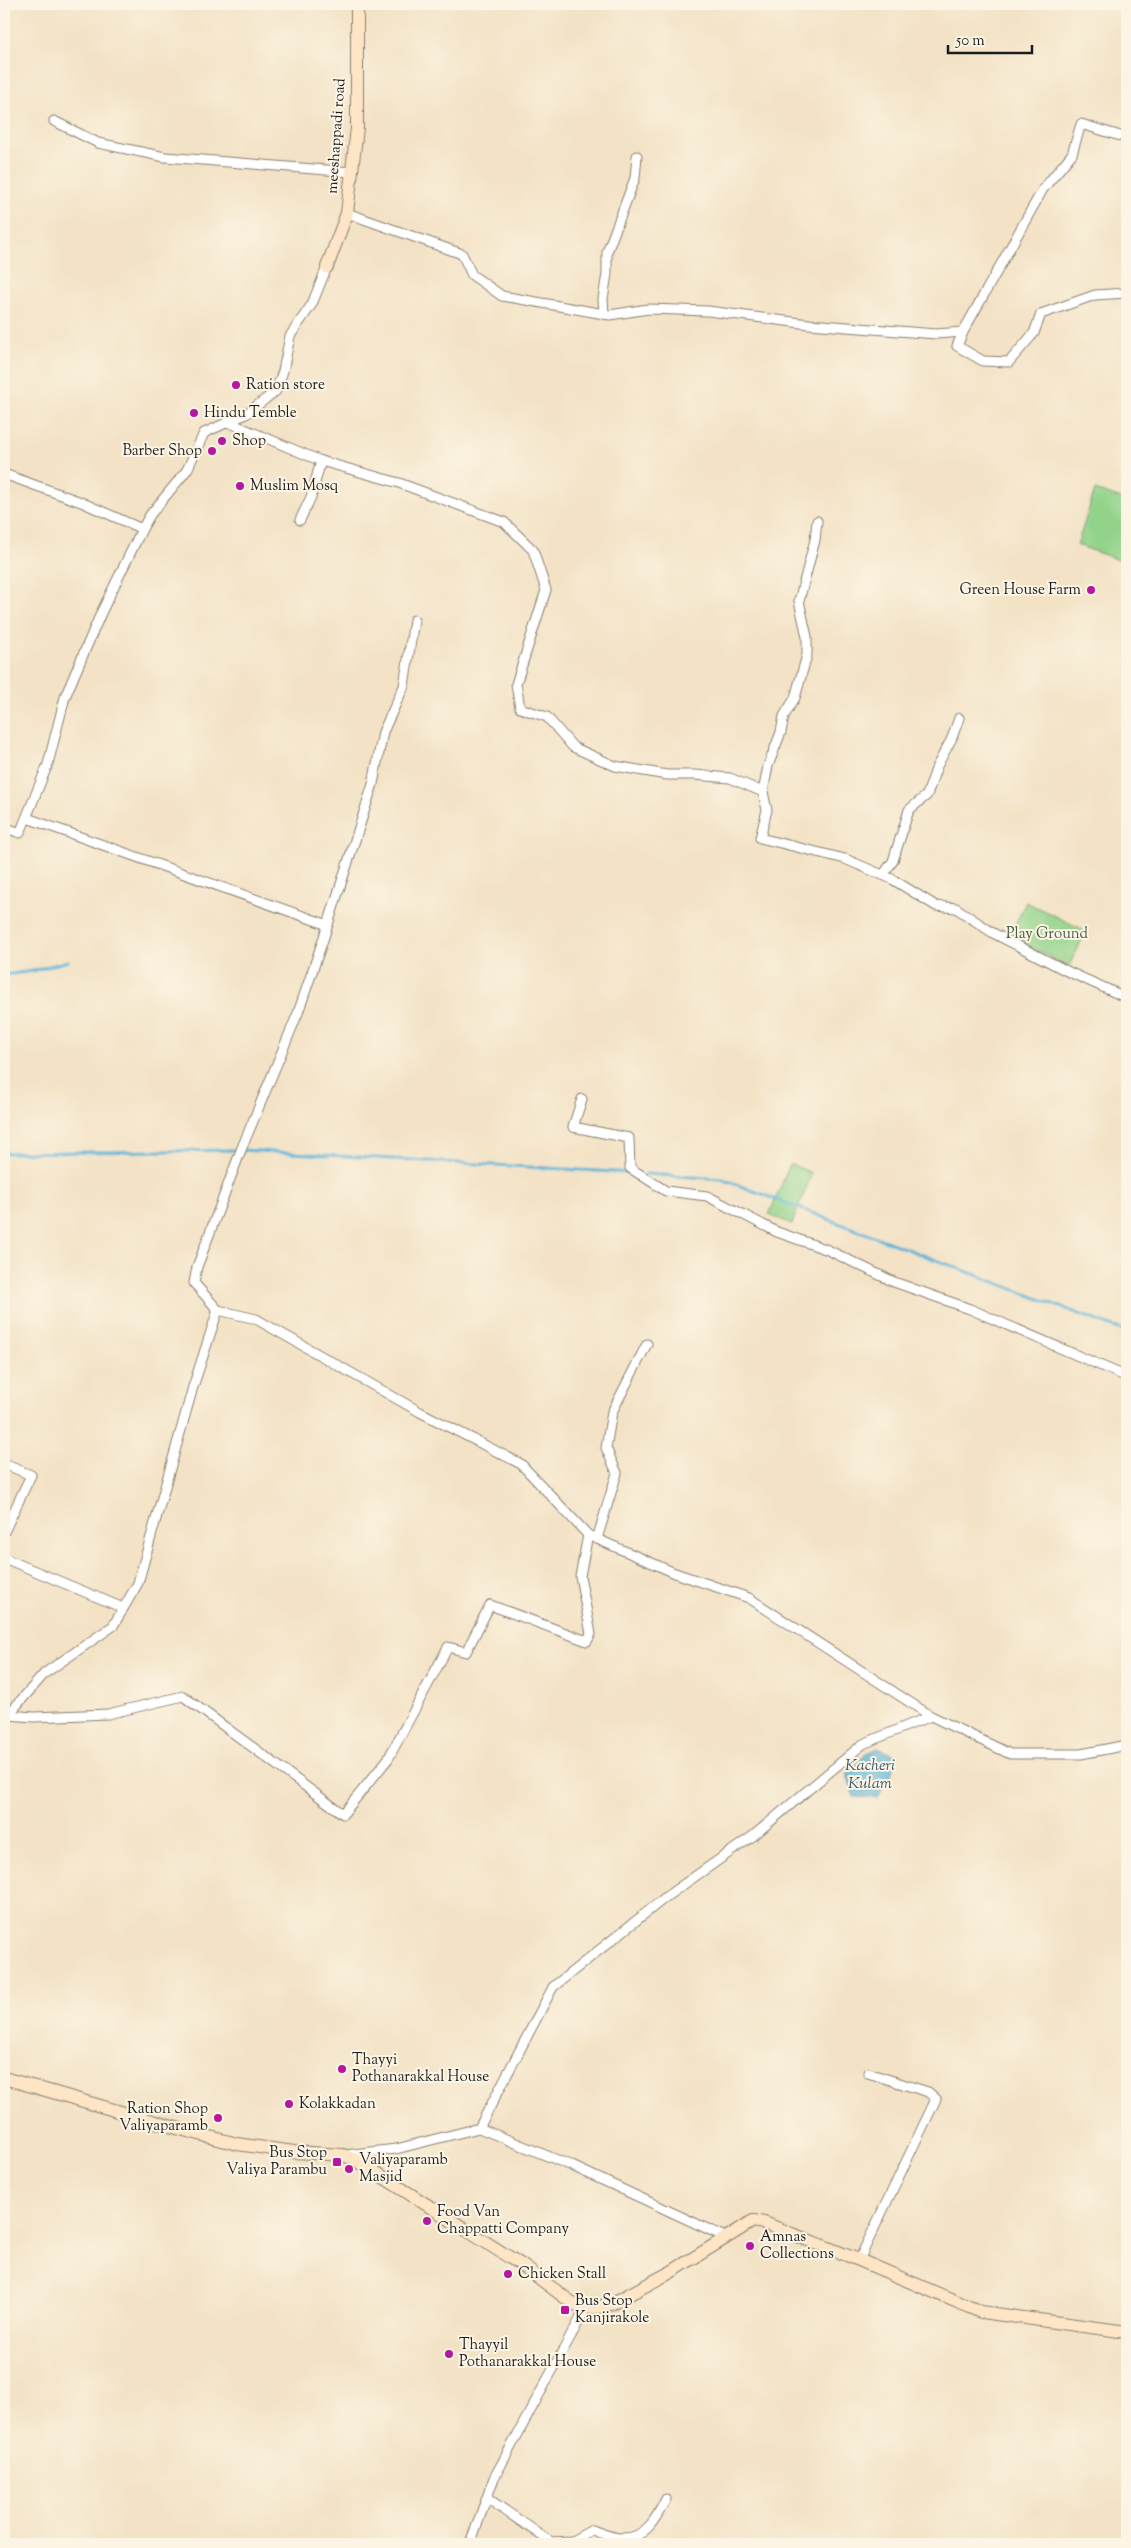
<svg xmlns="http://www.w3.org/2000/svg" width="1131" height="2548" viewBox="0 0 1131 2548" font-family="'Sorts Mill Goudy',serif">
<rect width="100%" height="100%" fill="#fcf5e5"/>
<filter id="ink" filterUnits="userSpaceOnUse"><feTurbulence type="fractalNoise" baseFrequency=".02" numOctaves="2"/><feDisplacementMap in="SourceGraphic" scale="10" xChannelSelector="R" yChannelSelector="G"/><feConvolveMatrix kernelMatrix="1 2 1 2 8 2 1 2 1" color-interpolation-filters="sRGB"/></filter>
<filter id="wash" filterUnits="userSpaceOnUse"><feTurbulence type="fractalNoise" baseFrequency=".0096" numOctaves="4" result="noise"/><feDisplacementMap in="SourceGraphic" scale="20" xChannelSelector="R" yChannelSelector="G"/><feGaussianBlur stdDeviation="1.12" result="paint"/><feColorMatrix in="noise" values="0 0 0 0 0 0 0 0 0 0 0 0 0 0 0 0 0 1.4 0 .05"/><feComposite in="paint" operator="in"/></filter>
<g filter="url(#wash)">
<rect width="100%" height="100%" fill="#f3e2c5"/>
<g fill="#92d38a" stroke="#577853">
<path d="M1095,490l32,11v62l-50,-18z"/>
<path d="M1026,902l60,29 -17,35 -60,-29z"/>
<path d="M790,1164l22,9 -20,51 -23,-9z"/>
</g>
<path fill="#5bb3d8" stroke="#3c687a" d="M878,1748l20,8 -8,21 -13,21 -23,-1 -7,-23 20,-21z"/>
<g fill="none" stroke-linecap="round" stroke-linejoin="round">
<g stroke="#5bb3d8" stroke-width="3">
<path d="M4,975l28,-4 36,-10"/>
<path d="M4,1153l237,-3 391,23"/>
<path d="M646,1174l76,5 405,153"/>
</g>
</g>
</g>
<g filter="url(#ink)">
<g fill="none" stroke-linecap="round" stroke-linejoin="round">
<defs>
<g id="street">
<path d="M54,121l44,22 67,14 186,15"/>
<path d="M347,213l115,41 10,21 30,21 108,19 38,-6 60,2 101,13 127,10 27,-2 80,-143 29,-35 9,-30 46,14"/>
<path d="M604,314l-1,-15 4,-25v-22l28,-74 2,-22"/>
<path d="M963,332l-6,14 26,15 26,1 25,-29 7,-19 54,-19 32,-2"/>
<path d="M228,422l93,39 78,22 105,39 29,28 13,40 -30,94 4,24 27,9 26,30 42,19 52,9h28l35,3 33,14 4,18 -7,28 85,21 47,20 44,27 20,2 37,25 76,39 58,26"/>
<path d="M4,474l77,28 61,27"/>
<path d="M300,520l11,-23 10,-36"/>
<path d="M414,620l-10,66 -21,46 -10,52 -50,156 -25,73 -57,137 -44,117 -3,16 24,27 38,9 164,93 101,52 67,71 87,38 74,25 182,118"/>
<path d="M763,792l5,-26 13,-34 3,-16 11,-18 12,-43v-18l-8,-36 16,-61 2,-19"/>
<path d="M27,818l301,107"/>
<path d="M4,827l16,6 28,-69 17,-67 36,-84 41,-84 8,-14 37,-45 17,-37 42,-19 30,-23 7,-20 7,-35 22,-32 15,-37"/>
<path d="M883,875l10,-14 16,-51 18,-15 10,-29 15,-28 7,-20"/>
<path d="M582,1099l-9,28 56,11 1,30 36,23 41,5 70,36 51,18 66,32 76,27 157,68"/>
<path d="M4,1464l27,11 -27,57"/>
<path d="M597,1539l20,-66 -11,-25 6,-36 35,-68"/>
<path d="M4,1558l119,50"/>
<path d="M8,1715l26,2 74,-3 75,-18 160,118 45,-55 60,-112 18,5 24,-47 97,36 4,-7 -11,-58 8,-41"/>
<path d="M8,1715l37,-42 68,-47 25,-43 55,-196 25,-77"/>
<path d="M479,2128l93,38 153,71"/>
<path d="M346,2155l50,-6 83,-21 74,-141 114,-91 86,-60 110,-92 68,-28 79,38h71l46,-9"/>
<path d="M859,2260l77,-161 -8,-7 -60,-19"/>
<path d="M487,2498l64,44 21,-1 20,-11c9,3 21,8 30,8 24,1 35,-21 44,-39"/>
<path d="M470,2544l24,-66 92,-170"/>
</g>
<g id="secondary">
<path d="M327,267l20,-54 10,-85v-124"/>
<path d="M4,2078l165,48 68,18 57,8 49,3 15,6 165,105 52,39 11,3 13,-1 14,-4 58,-31 82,-51 11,2 95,37 122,52 146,20"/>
</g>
</defs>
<use href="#street" stroke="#887f70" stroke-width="11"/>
<use href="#secondary" stroke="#887f70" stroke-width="14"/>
<use href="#street" stroke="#fff" stroke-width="9"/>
<use href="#secondary" stroke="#fde5c5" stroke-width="12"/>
</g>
</g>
<g fill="#b5179e" stroke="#fcf5e5" stroke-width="2">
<circle cx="236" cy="385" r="5"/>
<circle cx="194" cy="413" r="5"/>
<circle cx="222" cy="441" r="5"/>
<circle cx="212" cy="451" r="5"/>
<circle cx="240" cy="486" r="5"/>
<circle cx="1091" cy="590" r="5"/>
<circle cx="342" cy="2069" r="5"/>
<circle cx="289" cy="2104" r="5"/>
<circle cx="218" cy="2118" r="5"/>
<rect x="332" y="2157" width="10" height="10" rx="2.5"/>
<circle cx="349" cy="2169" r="5"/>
<circle cx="427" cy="2221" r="5"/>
<circle cx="750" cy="2246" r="5"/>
<circle cx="508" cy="2274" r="5"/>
<rect x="560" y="2305" width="10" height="10" rx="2.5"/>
<circle cx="449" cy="2354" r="5"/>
</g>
<g text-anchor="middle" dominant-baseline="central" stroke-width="4" stroke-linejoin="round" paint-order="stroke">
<g font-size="15" fill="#1c1c1c" stroke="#fcf5e5">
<text transform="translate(337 136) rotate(-86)">meeshappadi road</text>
</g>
<g font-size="15" fill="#1c1c1c" stroke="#fcf5e5" text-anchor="start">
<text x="246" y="385">Ration store</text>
<text x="204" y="413">Hindu Temble</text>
<text x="232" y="441">Shop</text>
<text x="202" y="451" text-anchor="end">Barber Shop</text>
<text x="250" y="486">Muslim Mosq</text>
<text x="1081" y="590" text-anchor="end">Green House Farm</text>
<text x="352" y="2060">Thayyi<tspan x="352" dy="17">Pothanarakkal House</tspan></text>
<text x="299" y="2104">Kolakkadan</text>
<text x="208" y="2109" text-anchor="end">Ration Shop<tspan x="208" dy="17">Valiyaparamb</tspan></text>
<text x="327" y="2153" text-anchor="end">Bus Stop<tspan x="327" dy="17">Valiya Parambu</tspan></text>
<text x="359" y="2160">Valiyaparamb<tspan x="359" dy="17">Masjid</tspan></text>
<text x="437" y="2212">Food Van<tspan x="437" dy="17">Chappatti Company</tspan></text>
<text x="760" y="2237">Amnas<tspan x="760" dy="17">Collections</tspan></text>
<text x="518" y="2274">Chicken Stall</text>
<text x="575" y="2301">Bus Stop<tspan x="575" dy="17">Kanjirakole</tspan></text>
<text x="459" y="2345">Thayyil<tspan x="459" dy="17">Pothanarakkal House</tspan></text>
</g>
<g font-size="15" fill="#455c42" stroke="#fcf5e5">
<text x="1047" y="934">Play Ground</text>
</g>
<g font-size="16" font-style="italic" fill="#355867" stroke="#fcf5e5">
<text x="870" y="1766">Kacheri<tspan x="870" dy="18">Kulam</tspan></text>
</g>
</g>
<rect width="1131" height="2548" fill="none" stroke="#fcf5e5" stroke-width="20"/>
<path d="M948 45v8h84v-8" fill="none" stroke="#1c1c1c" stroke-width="2.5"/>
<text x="956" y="45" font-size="15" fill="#1c1c1c" stroke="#fcf5e5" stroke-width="4" paint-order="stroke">50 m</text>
</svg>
